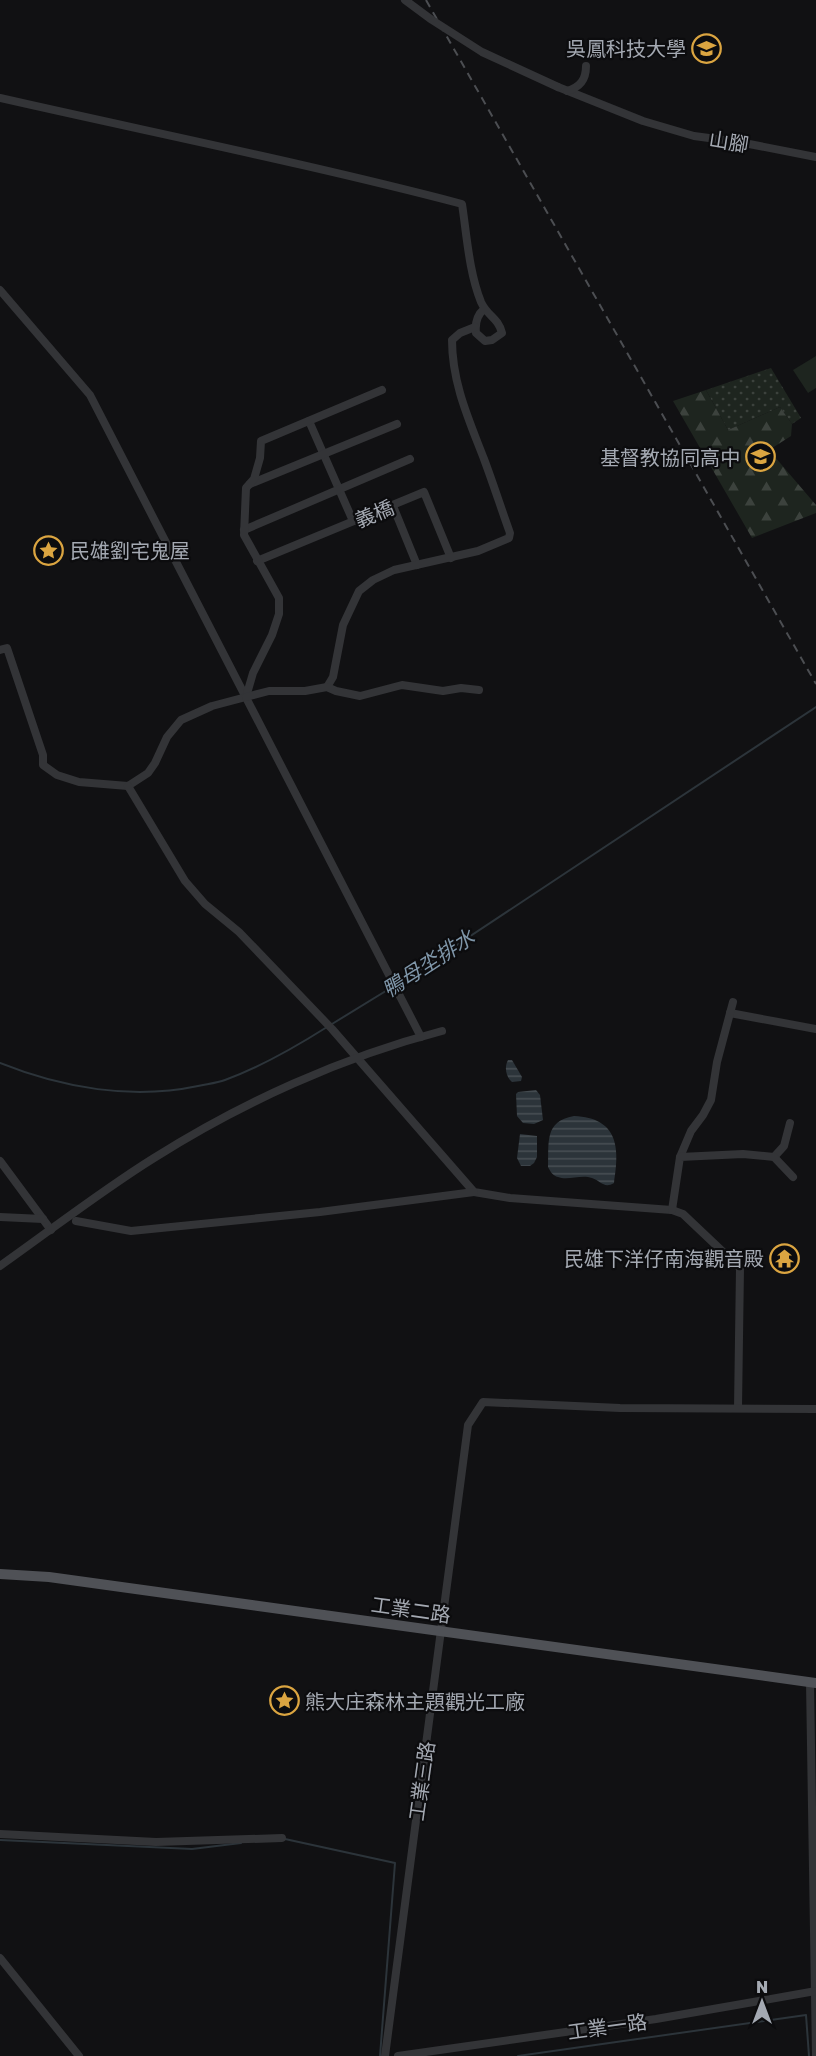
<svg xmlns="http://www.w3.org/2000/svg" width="816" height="2056" viewBox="0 0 816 2056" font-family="'Golos Text','Noto Sans TC',sans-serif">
<defs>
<pattern id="grass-dots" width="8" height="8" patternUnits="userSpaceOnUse" patternTransform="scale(1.5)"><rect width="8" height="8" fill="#1e251f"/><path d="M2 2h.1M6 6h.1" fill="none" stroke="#3c423d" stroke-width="1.8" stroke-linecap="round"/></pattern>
<pattern id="forest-firs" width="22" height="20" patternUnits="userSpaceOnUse" patternTransform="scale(1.5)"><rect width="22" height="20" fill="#1e251f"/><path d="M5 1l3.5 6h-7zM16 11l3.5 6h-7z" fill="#3c423d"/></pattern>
<pattern id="water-rules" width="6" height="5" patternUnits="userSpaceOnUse" patternTransform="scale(1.5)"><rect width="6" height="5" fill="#2c343a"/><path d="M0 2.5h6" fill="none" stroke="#484f54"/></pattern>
</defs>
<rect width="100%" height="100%" fill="#111113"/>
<path fill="url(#grass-dots)" d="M771,368l30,50 -9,6 -12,-17 -52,23 -22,-40z"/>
<path fill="url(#forest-firs)" d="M706,390l22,40 52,-23 12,17 -1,12 -22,14 47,55v8l-64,25 -79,-137z"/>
<path fill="#1e251f" d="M816,356v32l-8,5 -15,-23z"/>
<g fill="url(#water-rules)">
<path d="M508,1060h4l10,17 -1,4 -9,1c-6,-5 -8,-15 -4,-22z"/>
<path d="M536,1090l4,5 3,25 -9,4 -11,-1 -6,-7 -1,-22 2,-2z"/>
<path d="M574,1116c44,2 46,31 40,67 -10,6 -13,-2 -22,-5 -11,-4 -24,3 -34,-1 -5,-1 -8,-6 -10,-10 1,-24 -4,-46 26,-51z"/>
<path d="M520,1134l17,2v21l-3,6 -4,3h-9l-4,-8z"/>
</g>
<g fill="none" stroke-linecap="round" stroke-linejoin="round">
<g stroke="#2c343a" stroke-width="2">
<path d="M332,1024l75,-46 409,-271"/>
<path d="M0,1063c62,25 132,37 198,23 9,-2 19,-3 27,-6 33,-12 72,-34 102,-53"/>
<path d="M285,1839l110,24 -15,193"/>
<path d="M0,1840l192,9 49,-6"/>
<path d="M518,2056l288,-41 3,41"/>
</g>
<g stroke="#333437" stroke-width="8">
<path d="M558,87l85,34 51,15 45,6 77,15"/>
<path d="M567,91c13,-4 19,-11 19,-25"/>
<path d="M0,98c154,35 309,66 462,106 5,33 7,68 19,98 6,14 17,15 21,31l-10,7 -7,1 -9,-8c-1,-9 1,-18 8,-24"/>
<path d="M0,290l90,105 331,642"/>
<path d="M309,421l44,100"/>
<path d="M250,484l147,-60"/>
<path d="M393,506l24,59"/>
<path d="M244,530l166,-71"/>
<path d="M257,561l167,-69 27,66"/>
<path d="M0,650l7,-2 36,107v10l14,10 22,7 49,4 20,-13 7,-10 12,-26 14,-17 31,-14 34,-9 7,-24 19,-38 7,-21v-16l-35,-63 2,-47 8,-9 6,-21 1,-17 121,-51"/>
<path d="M327,687l6,-10 10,-52 16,-34 14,-11 21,-10 84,-19 31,-13 1,-5c-9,-25 -17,-50 -26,-74 -15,-39 -32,-76 -32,-119l8,-7 15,-6"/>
<path d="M246,697l23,-6h36l22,-4 9,4 24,5 42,-11 41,6 18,-3 18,2"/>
<path d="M128,786l57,95 20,23 34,28 93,97 142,163 36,6 162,12 11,4 57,54 -2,140"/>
<path d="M730,1013l86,16"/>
<path d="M680,1157l11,-26 12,-16 8,-15 6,-38 16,-60"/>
<path d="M774,1157l10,-11 6,-23"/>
<path d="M0,1161l51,69"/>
<path d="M672,1210l8,-53 63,-3 31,3 19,20"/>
<path d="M0,1217l43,2"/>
<path d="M76,1221l55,10 189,-19 154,-20"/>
<path d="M0,1266c51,-36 101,-75 154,-108 87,-55 188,-101 288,-127"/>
<path d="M810,1682l6,374"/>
<path d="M0,1834l156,8 126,-4"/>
<path d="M0,1958l79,98"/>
<path d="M385,2056l83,-631 15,-23 137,6 196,1"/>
<path d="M398,2056l258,-37 160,-28"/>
</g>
<path stroke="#4f5156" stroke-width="10" d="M0,1574l49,3 767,106"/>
<path stroke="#4c4e52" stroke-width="2" stroke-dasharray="8 6" stroke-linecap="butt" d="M426,0l390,684"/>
<path stroke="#333437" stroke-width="8" d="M405,0l27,20 50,32 76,35"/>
</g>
<defs>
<symbol id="university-ring" viewBox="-11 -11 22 22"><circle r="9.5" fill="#0c0c0e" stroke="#dba541" stroke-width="1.5"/><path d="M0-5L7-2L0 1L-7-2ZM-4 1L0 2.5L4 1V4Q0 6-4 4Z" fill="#dba541"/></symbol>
<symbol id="school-ring" viewBox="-11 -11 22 22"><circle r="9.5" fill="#0c0c0e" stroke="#dba541" stroke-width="1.5"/><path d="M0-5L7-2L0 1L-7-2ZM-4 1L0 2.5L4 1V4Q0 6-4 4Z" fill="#dba541"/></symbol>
<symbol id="sight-ring" viewBox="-11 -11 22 22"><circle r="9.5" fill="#0c0c0e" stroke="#dba541" stroke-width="1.5"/><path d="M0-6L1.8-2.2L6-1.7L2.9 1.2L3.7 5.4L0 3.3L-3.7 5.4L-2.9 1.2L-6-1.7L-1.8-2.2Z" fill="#dba541"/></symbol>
<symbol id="temple-ring" viewBox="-11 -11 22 22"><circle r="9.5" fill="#0c0c0e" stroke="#dba541" stroke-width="1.5"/><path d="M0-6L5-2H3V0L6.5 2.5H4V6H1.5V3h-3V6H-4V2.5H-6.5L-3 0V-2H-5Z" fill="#dba541"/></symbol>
</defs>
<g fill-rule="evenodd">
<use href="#university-ring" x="690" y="32" width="33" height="33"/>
<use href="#school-ring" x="744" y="440" width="33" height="33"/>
<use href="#sight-ring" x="32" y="534" width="33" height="33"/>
<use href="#temple-ring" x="768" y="1242" width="33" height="33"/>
<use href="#sight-ring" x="268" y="1684" width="33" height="33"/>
</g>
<g text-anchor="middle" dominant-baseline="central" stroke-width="4.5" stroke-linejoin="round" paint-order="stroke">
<g font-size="20" fill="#a4a9b2" stroke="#0c0c0e" text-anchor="end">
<text x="686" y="48">吳鳳科技大學</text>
<text x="740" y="457">基督教協同高中</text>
<text x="70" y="550" text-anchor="start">民雄劉宅鬼屋</text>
<text x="764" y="1258">民雄下洋仔南海觀音殿</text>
<text x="305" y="1701" text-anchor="start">熊大庄森林主題觀光工廠</text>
</g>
<g font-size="20" fill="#a4a9b2" stroke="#0c0c0e">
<text transform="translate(729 141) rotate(9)">山腳</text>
<text transform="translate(374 513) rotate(-22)">義橋</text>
<text transform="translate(411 1609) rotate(8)">工業二路</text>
<text transform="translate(421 1781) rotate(-82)">工業三路</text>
<text transform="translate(607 2026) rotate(-8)">工業一路</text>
</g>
<g font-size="21" font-style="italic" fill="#7f96a9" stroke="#0c0c0e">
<text transform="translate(428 963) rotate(-33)">鴨母坔排水</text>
</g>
</g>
<g transform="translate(762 2002)" stroke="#0c0c0e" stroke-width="4.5" paint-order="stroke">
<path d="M0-4.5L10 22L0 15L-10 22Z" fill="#a4a9b2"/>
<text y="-9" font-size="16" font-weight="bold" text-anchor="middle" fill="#a4a9b2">N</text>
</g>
</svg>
